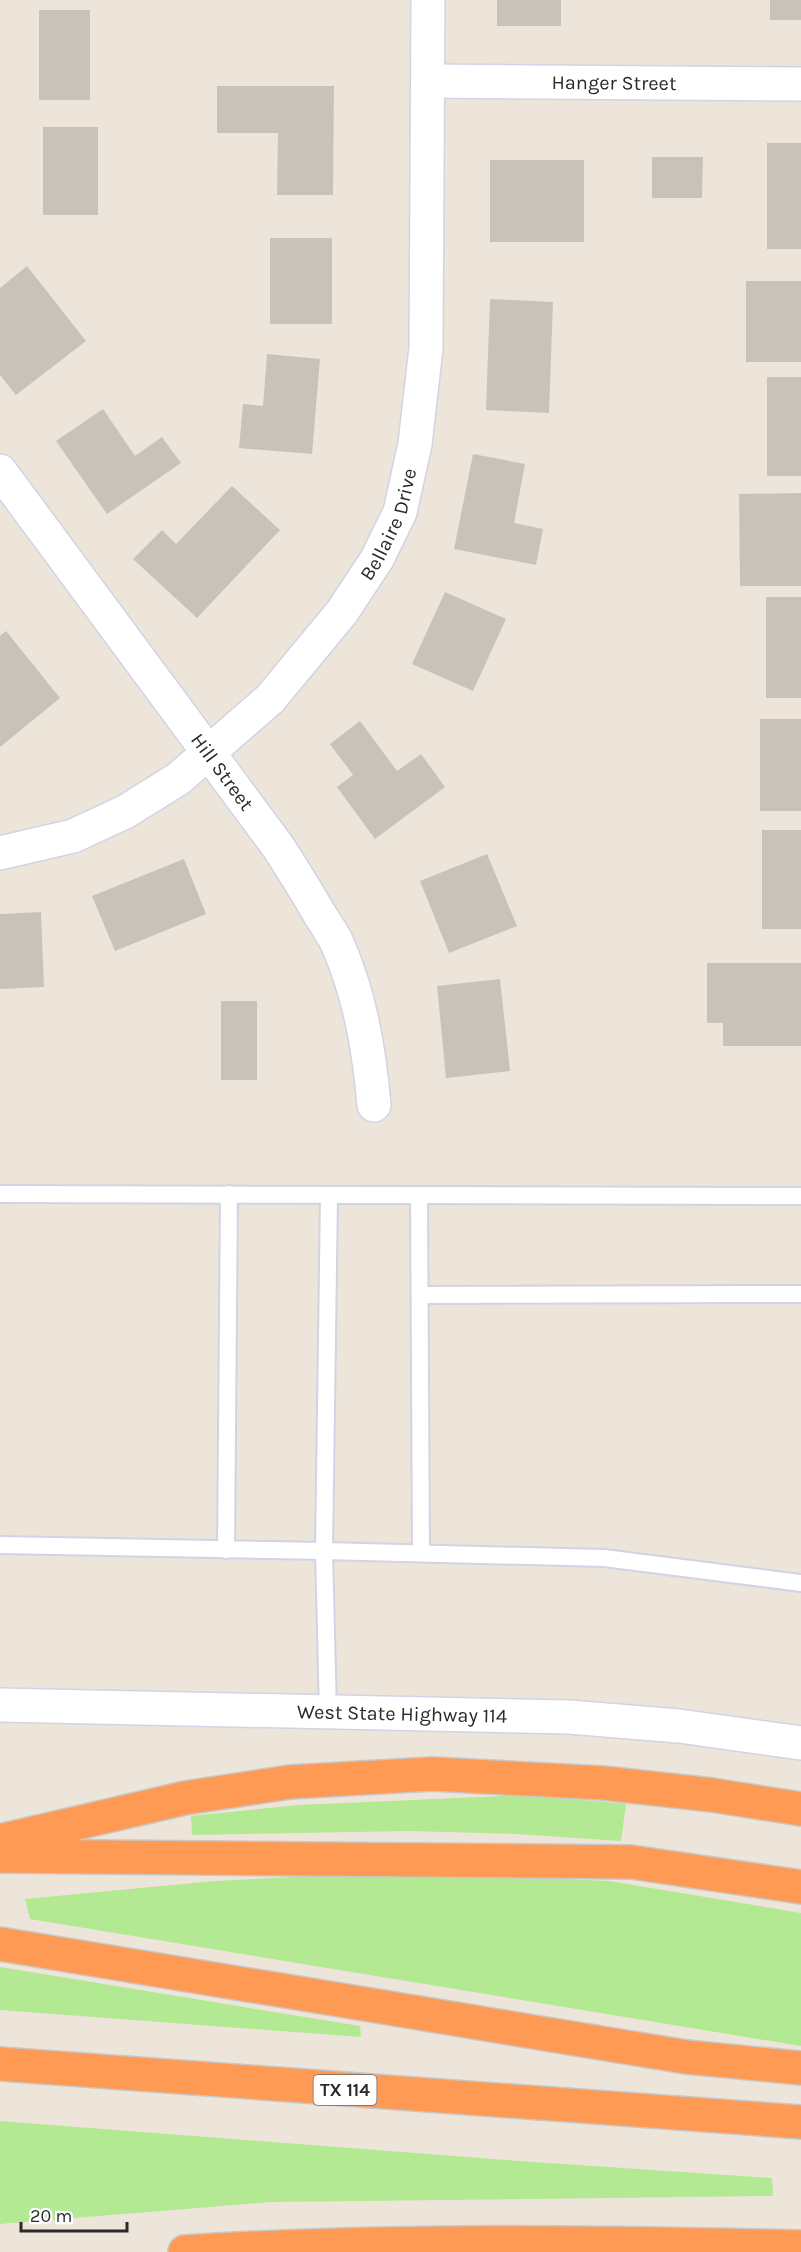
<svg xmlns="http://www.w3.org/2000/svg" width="801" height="2252" viewBox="0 0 801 2252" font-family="Karla,sans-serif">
<rect width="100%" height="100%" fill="#ede5da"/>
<g fill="#b2e992">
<path d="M529,1795l97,9 -5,37 -104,-7 -109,-3 -216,4 -1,-19 107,-11z"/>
<path d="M395,1872l214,9 192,32v133l-771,-127 -5,-20 190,-18z"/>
<path d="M0,1967l360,59 1,11 -361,-27z"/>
<path d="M0,2121l519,40 253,17 1,18 -502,6 -271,22z"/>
</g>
<g fill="#c8c3b9">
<rect x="497" y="0" width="64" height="26"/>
<rect x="770" y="0" width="31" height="20"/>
<rect x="39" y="10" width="51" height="90"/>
<path d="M217,86h117l-1,109h-56l1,-62h-61z"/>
<rect x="43" y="127" width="55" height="88"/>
<rect x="767" y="143" width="34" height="106"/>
<path d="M652,157h51l-1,41h-50z"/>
<rect x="490" y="160" width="94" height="82"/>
<rect x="270" y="238" width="62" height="86"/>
<path d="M27,266l59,75 -70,54 -16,-20v-87z"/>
<rect x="746" y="281" width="55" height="81"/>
<path d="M490,299l63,3 -4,111 -63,-3z"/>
<path d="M267,354l53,5 -8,95 -73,-6 4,-44 20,2z"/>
<rect x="767" y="377" width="34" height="99"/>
<path d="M103,409l32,47 27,-19 19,26 -74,51 -51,-73z"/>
<path d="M473,454l52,10 -11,59 29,6 -7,36 -82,-16z"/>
<path d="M232,486l48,44 -83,88 -64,-59 29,-29 14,14z"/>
<path d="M801,493v93h-61l-1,-92z"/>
<path d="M445,592l61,27 -33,72 -61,-27z"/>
<rect x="766" y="597" width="35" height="101"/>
<path d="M6,631l54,67 -60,49v-111z"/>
<rect x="760" y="719" width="41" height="92"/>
<path d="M360,721l37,50 24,-17 24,33 -70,52 -38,-52 16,-12 -23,-31z"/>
<rect x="762" y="830" width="39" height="99"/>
<path d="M487,854l30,72 -68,27 -29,-72z"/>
<path d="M184,859l22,55 -91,37 -23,-55z"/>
<path d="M41,912l3,75 -44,2v-75z"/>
<path d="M707,963h94v83h-78v-23h-16z"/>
<path d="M500,979l10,92 -64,7 -9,-92z"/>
<rect x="221" y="1001" width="36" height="79"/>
</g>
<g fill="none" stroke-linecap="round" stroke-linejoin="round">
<defs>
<g id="service">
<path d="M0,1194l801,2"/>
<path d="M419,1195l2,358"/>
<path d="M420,1295l381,-1"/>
<path d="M0,1545l324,6 5,-356"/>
<path d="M226,1550l3,-356"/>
<path d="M328,1713l-4,-162 280,7 197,25"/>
</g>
<g id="minor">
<path id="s1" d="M428,81l373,3"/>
<path id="s2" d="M0,471l279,377c14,22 28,44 41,67 6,9 12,18 17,28 23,52 32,105 37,162"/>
<path id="s3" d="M0,853l73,-17 52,-24 53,-33 92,-80 72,-87 35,-53 23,-47 15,-68 11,-96 2,-348"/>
</g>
<g id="secondary">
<path id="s4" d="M0,1705l569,12 110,9 122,17"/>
</g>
<g id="motorway">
<path d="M0,1841l185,-43 105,-16 142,-8 171,9 109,12 89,14"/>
<path d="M0,1856l631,6 170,25"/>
<path d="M0,1944l686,113 115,11"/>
<path d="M0,2064l801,58"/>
<path d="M185,2252c205,-13 410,-10 616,-5"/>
</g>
</defs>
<use href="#service" stroke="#d0d4e4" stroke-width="20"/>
<use href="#minor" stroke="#d0d4e4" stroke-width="36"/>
<use href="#secondary" stroke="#d0d4e4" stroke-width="36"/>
<use href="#motorway" stroke="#c8c8c8" stroke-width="36"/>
<use href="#service" stroke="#fff" stroke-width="16"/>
<use href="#minor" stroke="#fff" stroke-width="33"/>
<use href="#secondary" stroke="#fff" stroke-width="33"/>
<use href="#motorway" stroke="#ff9a54" stroke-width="33"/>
</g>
<g text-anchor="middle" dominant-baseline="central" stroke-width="5" stroke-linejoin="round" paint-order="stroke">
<rect fill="#fff" stroke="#6a6a6a" stroke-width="1.5" x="313.5" y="2075" width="63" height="30" rx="4.5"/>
<g font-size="18" font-weight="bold" fill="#2a2a2a">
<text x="345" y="2090">TX 114</text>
</g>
<g font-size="20" fill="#2a2a2a" stroke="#fff">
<text stroke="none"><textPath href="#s1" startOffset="186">Hanger Street</textPath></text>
<text stroke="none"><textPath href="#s3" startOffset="530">Bellaire Drive</textPath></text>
<text stroke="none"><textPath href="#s2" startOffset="374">Hill Street</textPath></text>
<text stroke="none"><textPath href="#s4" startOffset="402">West State Highway 114</textPath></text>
</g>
</g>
<path d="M21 2222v9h106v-9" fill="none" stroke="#2a2a2a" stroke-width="3"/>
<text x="30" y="2222" font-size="18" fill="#2a2a2a" stroke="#ffffff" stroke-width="4.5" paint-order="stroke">20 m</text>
</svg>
